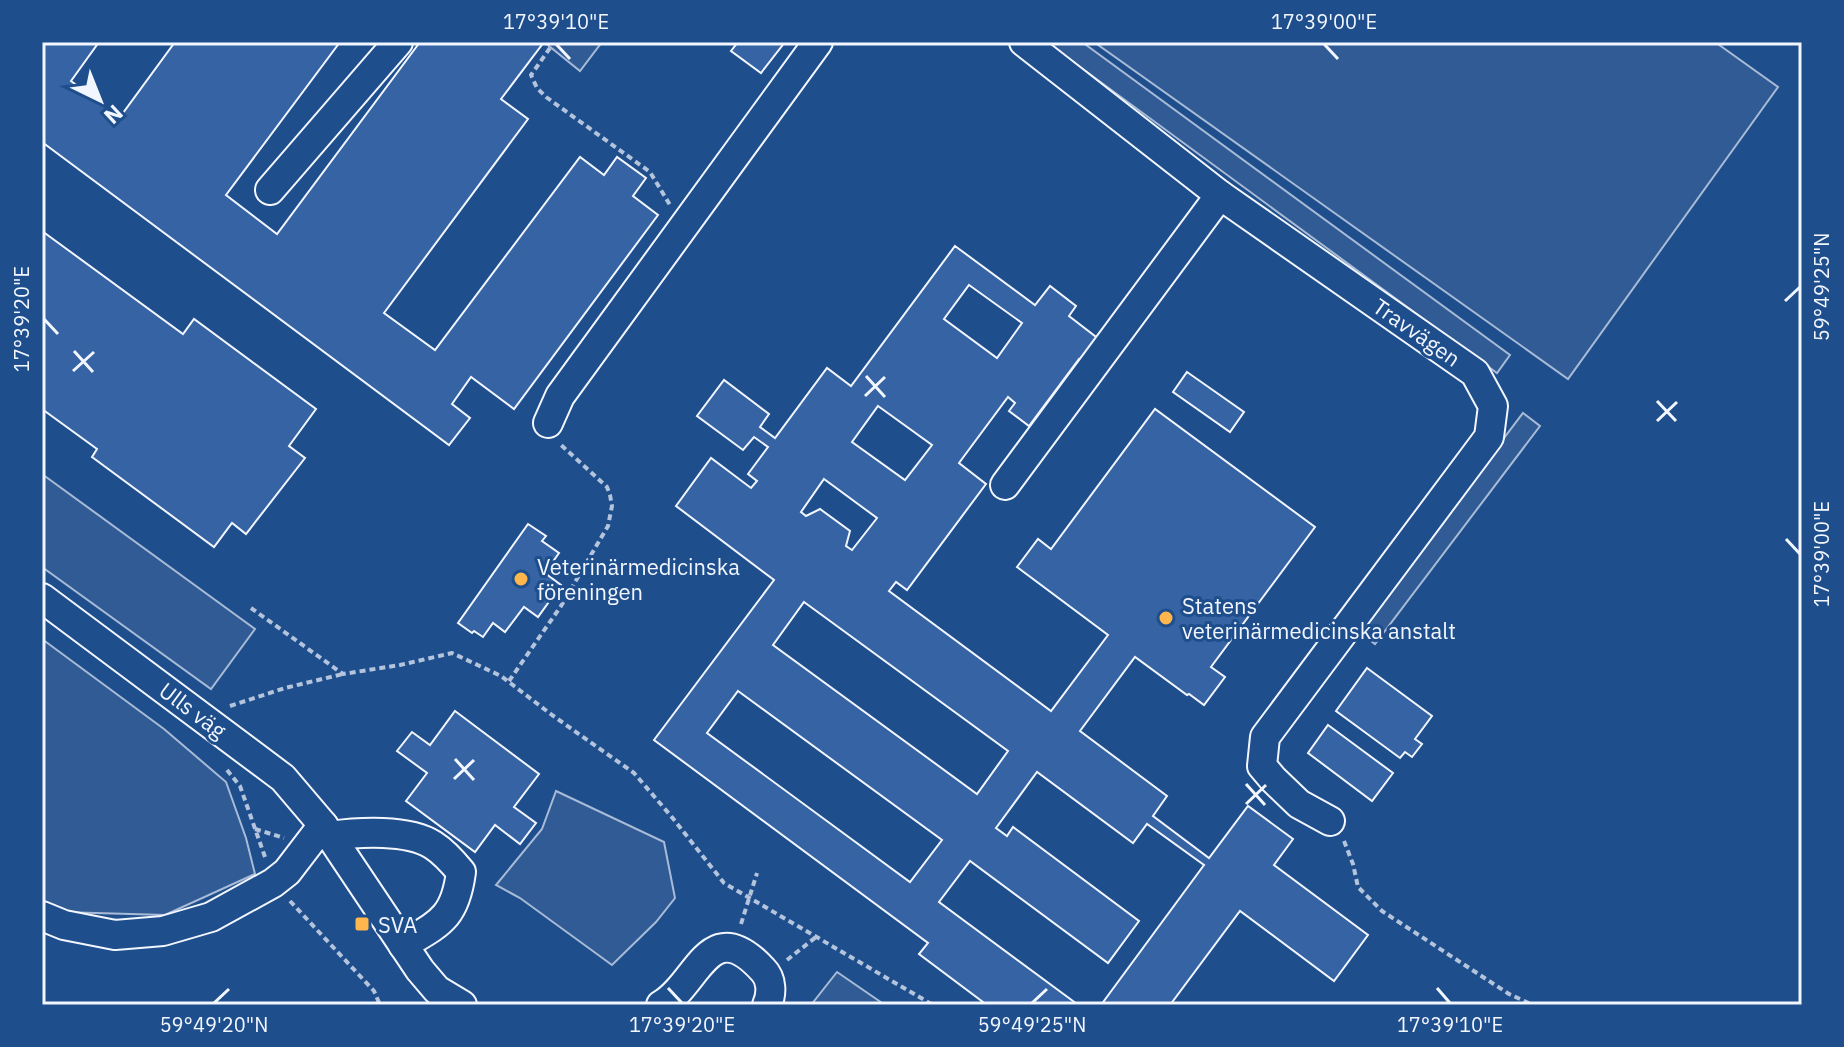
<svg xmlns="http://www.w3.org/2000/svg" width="1844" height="1047" viewBox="0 0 1844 1047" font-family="'IBM Plex Sans',sans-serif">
<rect width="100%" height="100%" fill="#1f4e8c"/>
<g fill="#305b95" stroke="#a8bbd7" stroke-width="2">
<path d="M544,42h58l-22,29z"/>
<path d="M1046,42h36l428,313 -13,18z"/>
<path d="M1094,42h621l63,45 -210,292z"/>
<path d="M1523,413l17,13 -165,218 -17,-13z"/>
<path d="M42,474l213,155 -44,60 -169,-122z"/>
<path d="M42,639l122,90 62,53 20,56 9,36 -90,41 -104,-3 -19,-11z"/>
<path d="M556,791l108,51 11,56 -19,24 -44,43 -92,-67 -24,-13 46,-56z"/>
<path d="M837,972l48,33h-74z"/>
</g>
<g fill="#3563a3" stroke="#f2f6ff" stroke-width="2" fill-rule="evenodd">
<path d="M42,42h57l-28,39 49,36 55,-75h165l-114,153 51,39 143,-192h124l-43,57 27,20 -144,194 51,37 145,-193 24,18 13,-18 29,21 -13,18 25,19 -144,194 -43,-32 -19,27 18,14 -21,27 -407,-303z"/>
<path d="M738,42h47l-24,31 -30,-22z"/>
<path d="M42,231l141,103 11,-15 122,90 -27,37 16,12 -59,76 -14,-11 -18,24 -122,-90 5,-8 -55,-40z"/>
<path d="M955,246l80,59 15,-19 26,20 -7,10 31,24 -17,23 -4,-4 -50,67 -20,-15 6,-8 -7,-6 -49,66 27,21 -79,106 -11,-8 -7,9 162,120 57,-76 -91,-68 21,-28 13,10 104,-140 160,118 -104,140 14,10 -21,28 -15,-11 -2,1 -52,-38 -55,74 87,65 -14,20 56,42 39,-52 45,33 -19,26 94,70 -34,46 -94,-70 -70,94h-69l103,-140 -57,-41 -14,19 -96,-71 -41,56 11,8 6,-9 126,94 -31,42 -138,-102 -31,41 138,102 -90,1 -68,-51 9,-11 -274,-203 120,-160 -98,-74 35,-48 40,30 6,-7 -9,-7 20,-27 -14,-10 -11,13 -46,-34 27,-36 45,34 -9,13 15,11 52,-70 24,18zM969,285l53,38 -25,35 -53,-39zM878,406l54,39 -27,35 -53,-38zM824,479l53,39 -25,32 -6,-4 4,-15 -30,-22 -14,7 -5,-4zM804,602l204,149 -31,43 -204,-149zM738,691l204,149 -32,42 -203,-149z"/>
<path d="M1187,372l57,40 -14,20 -57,-40z"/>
<path d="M528,524l18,12 -4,5 17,12 -14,20 16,12 -23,32 -14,-10 -19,25 -12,-9 -10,14 -9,-6 -2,2 -14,-10z"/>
<path d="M1367,668l65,48 -17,23 7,5 -10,13 -7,-5 -5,6 -64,-47z"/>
<path d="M455,711l84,63 -25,33 22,16 -16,21 -25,-19 -20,27 -69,-51 21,-28 -30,-22 15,-19 18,13z"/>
<path d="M1328,725l65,48 -21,28 -64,-48z"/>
</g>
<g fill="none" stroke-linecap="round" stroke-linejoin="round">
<defs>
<g id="minor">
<path d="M1024,42l196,153 255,178 18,33 -4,31 -224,300 -3,29 11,13 26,25 31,17"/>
<path d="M270,190l128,-148"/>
<path d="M548,423l12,-27 258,-354"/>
<path d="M1005,485l215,-290"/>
<path d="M42,598l241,180 40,47 97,145 17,20 25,15"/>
<path d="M330,836c29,-4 78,-7 103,9 11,7 19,16 28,27 -6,46 -21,51 -58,73"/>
<path d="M42,916l22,9 51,10 48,-4 48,-14 62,-34 14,-11 36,-47"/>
<path d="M661,1005c37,-20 48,-94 102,-35 9,9 9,24 4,35"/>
</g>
</defs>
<use href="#minor" stroke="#f2f6ff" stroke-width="32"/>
<g stroke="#b3c4dc" stroke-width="4" stroke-dasharray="6 4" stroke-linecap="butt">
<path d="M550,48l-19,27 6,13 9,9 104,75 20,33"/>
<path d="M251,608l92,66 57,-9 52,-12 49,23 51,39 82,58 37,43 53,67 209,122"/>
<path d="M509,681l52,-75 47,-80 4,-20 -2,-11 -3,-8 -46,-42"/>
<path d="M230,706l55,-18 58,-14"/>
<path d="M227,770l13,16 25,71"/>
<path d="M255,829l29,9"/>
<path d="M1344,841l9,23 5,23 24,24 127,83 24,11"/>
<path d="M290,901l84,90 6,14"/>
<path d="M741,924l16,-51"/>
<path d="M787,960l29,-23"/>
</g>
<use href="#minor" stroke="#1f4e8c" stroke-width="28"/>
</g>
<path fill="none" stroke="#f2f6ff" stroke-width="3" d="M556,44l14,15M1324,44l14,15M1785,301l15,-14M44,319l14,15M74,351l19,21M73,371l21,-19M866,376l19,21M865,396l20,-19M1657,401l19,20M1657,421l20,-19M1786,539l14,15M455,759l19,21M454,779l20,-19M1246,784l19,21M1246,804l20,-19M668,988l14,15M1437,988l13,15M214,1003l15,-14M1032,1003l15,-14"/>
<g fill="#ffb74d" stroke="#1f4e8c" stroke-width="3">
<circle cx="521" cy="579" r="8"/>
<circle cx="1166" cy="618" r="8"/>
<rect x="354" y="916" width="16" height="16" rx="4"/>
</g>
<g text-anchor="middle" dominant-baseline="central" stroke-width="6" stroke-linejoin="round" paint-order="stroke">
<g font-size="22" fill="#f2f6ff" stroke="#1f4e8c">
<text transform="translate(1417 332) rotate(35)">Travvägen</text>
<text transform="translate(193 710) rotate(37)">Ulls väg</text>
</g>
<g font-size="22" fill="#f2f6ff" stroke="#1f4e8c" text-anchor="start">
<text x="537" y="566">Veterinärmedicinska<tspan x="537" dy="25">föreningen</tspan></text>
<text x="1182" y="605">Statens<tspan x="1182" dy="25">veterinärmedicinska anstalt</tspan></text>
<text x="378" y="924">SVA</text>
</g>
</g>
<rect width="1844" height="1047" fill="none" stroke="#1f4e8c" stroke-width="88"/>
<g transform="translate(100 100) rotate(137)" stroke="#1f4e8c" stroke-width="6" paint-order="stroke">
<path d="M0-6L14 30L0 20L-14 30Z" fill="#f2f6ff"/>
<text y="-12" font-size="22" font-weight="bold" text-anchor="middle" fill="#f2f6ff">N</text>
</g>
<rect x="44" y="44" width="1756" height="959" fill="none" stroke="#f2f6ff" stroke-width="3"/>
<g font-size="20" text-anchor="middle" fill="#f2f6ff">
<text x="556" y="29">17°39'10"E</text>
<text x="1324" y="29">17°39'00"E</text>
<text transform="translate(1822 287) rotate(-90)" y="7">59°49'25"N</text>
<text transform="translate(22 319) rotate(-90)" y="7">17°39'20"E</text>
<text transform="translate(1822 554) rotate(-90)" y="7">17°39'00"E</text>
<text x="214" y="1032">59°49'20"N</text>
<text x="682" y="1032">17°39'20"E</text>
<text x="1032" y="1032">59°49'25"N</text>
<text x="1450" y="1032">17°39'10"E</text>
</g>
</svg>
